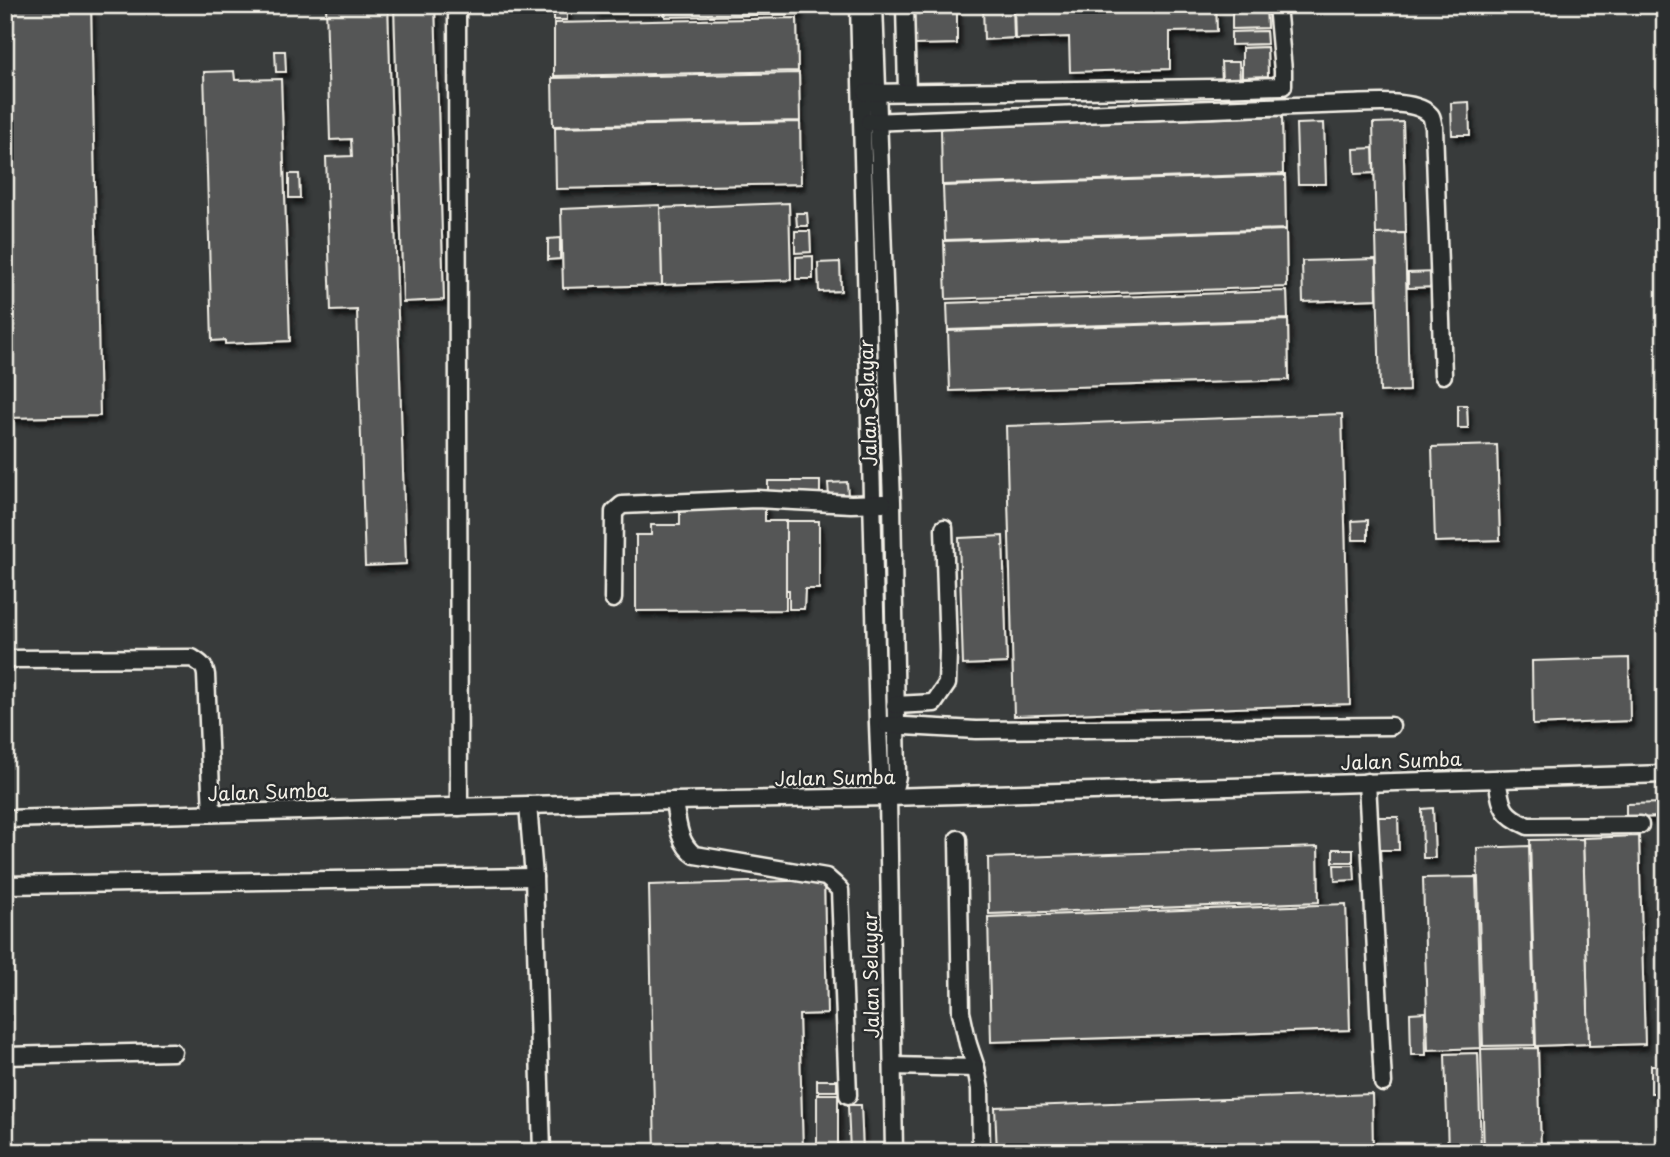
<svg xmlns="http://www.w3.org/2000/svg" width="1670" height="1157" viewBox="0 0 1670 1157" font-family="'Playpen Sans',sans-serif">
<defs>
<filter id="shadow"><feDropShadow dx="3.5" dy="6" stdDeviation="2" flood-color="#0009"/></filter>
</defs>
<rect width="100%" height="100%" fill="#2a2d2e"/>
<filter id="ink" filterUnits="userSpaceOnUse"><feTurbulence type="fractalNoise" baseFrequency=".0143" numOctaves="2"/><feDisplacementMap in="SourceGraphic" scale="14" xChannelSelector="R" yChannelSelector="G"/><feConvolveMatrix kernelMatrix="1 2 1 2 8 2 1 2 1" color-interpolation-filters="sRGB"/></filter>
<g filter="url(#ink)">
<rect fill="#373a3a" x="5" y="5" width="1660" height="1147"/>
<g fill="#555756" stroke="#f4f1e8" stroke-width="2" filter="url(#shadow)">
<path d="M5,5h86l9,411 -95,2z"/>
<path d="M326,5h62l18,559 -41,2 -8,-256 -26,1 -5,-154 26,-1 -1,-17 -21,1z"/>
<path d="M394,5h41l9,295 -41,2z"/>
<path d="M596,5h68v5l-68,1z"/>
<path d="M665,5h134v9l-134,3z"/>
<path d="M913,5h44v39l-43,1z"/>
<path d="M983,5h30l1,33 -30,2z"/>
<path d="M1014,5h202l1,26 -47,1v37l-100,3 -1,-35 -54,2z"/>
<rect x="554" y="7" width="13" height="13"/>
<path d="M1266,7l1,21 -35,1v-21z"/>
<path d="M797,18l1,53 -244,5v-53z"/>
<path d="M1266,31l1,13 -36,1v-13z"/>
<path d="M1267,47l1,29 -26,1v-29z"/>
<path d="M275,51h10l1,21h-10z"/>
<path d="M1221,62h18l1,19h-18z"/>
<path d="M234,71l1,9 46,-1 9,262 -65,3v-4l-13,1 -8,-269z"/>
<path d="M799,73l1,48 -247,5 -1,-48z"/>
<path d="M1469,102l1,33h-18l-1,-32z"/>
<path d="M1282,116l1,58 -341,11 -1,-57z"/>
<path d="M800,122l1,62 -245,5 -1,-62z"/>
<path d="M1403,122l3,111 -30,1 -3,-111z"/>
<path d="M1324,123l2,61h-28l-2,-60z"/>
<path d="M1373,148l1,25 -19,1 -1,-25z"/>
<path d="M289,174h10l1,24h-11z"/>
<path d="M1285,175l1,54 -341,11 -2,-54z"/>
<path d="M789,203l2,77 -129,5 -2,-77z"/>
<path d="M660,205l2,80 -99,3 -2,-79z"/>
<path d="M796,213h11l1,13h-11z"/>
<path d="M1286,230l1,57 -341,12 -2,-58z"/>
<path d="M795,231h15l1,21 -16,1z"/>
<path d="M1405,233l4,158 -29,1 -4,-158z"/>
<path d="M560,238v21l-12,1v-21z"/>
<path d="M813,256v23h-17v-22z"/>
<path d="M1376,259l1,40 -74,3 -1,-41z"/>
<path d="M840,262l1,29 -22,1 -1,-29z"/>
<path d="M1437,272v15l-29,1v-15z"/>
<path d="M1287,291l1,28 -340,11 -1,-27z"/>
<path d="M1288,320l1,60 -339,11 -2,-60z"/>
<path d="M1458,405h9l1,23h-10z"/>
<path d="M1342,414l8,290 -336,12 -8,-290z"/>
<path d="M1497,445l3,95 -65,2 -3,-95z"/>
<rect x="768" y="481" width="52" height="12"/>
<path d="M847,482l1,14 -19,1 -1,-14z"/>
<path d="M680,505h85v16h21v89l-150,1v-76h15v-10h29z"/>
<path d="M1368,520v20h-15l-1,-19z"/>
<path d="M786,521h33v68h-14l-1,20h-15v-19h-3z"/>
<path d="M1003,536l4,127 -44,2 -4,-127z"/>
<path d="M1629,658l1,63 -97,4 -1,-64z"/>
<path d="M1665,803v14l-39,1v-14z"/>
<path d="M1433,808l2,50h-12l-1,-49z"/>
<path d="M1377,817h21l1,33h-21z"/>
<path d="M1661,828l1,18h-5l-1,-17z"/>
<path d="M1639,836l6,208 -56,2 -6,-208z"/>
<path d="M1583,839l6,205 -53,2 -6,-206z"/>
<path d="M1529,846l6,199 -52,1 -6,-198z"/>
<path d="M1318,847l1,55 -330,12 -1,-56z"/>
<rect x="1333" y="849" width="20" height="13"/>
<path d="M1334,865h20l1,15 -20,1z"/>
<path d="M1476,877l5,171 -53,2 -5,-172z"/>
<path d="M824,880l3,134 -28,1 4,137h-148l-6,-267z"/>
<path d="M1346,904l4,126 -359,12 -3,-125z"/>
<path d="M1425,1012l1,43h-15l-1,-42z"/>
<path d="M1538,1048l3,104h-57l-3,-103z"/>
<path d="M1478,1053l3,99h-33l-3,-98z"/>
<path d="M1658,1063h7v31h-6z"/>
<rect x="1651" y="1065" width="7" height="28"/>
<rect x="817" y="1080" width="20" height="11"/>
<rect x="817" y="1094" width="21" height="58"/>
<path d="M1372,1094l1,58h-376l-2,-45z"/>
<path d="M848,1105h13l2,47h-13z"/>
</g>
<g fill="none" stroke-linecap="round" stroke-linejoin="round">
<defs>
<g id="minor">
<path d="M457,5l2,802"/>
<path d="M859,5l19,719 2,50 8,23 7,-12 2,-9 -5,-274 -18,-497"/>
<path d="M905,5l2,87"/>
<path d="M866,93l347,-5 70,-2v-15l-6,-66"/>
<path d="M869,122l478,-18c20,0 71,-6 84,12 1,1 2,9 3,11l9,248"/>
<path d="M613,599l1,-87 8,-7 134,-6 95,5 32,-1"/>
<path d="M5,659l187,-1c8,5 13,8 14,17l6,138"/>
<path d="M895,705l39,-2 13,-19 1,-33 -4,-123"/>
<path d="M887,725l89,5 415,-4"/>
<path d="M1497,779c5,27 3,35 31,47l112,-1"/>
<path d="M1367,782l16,301"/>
<path d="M888,797l6,355"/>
<path d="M674,801c3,18 4,43 21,54l131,22 8,7 6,6 8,205"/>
<path d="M528,805l6,72 8,275"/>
<path d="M5,819l669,-18 214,-4 777,-23"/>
<path d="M958,839l3,173 7,32 8,24 4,21 1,63"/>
<path d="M5,885l529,-8"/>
<path d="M5,1056l168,-4"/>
<path d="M893,1066l83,2"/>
</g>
</defs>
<use href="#minor" stroke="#f4f1e8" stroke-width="21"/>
<use href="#minor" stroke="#2a2d2e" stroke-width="16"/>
</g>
</g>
<g text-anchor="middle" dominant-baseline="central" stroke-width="5" stroke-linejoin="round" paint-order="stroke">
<g font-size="19" fill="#f4f1e8" stroke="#2a2d2e">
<text transform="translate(867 403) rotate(-92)">Jalan Selayar</text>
<text transform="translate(1401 760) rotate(-2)">Jalan Sumba</text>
<text transform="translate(835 777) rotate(-1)">Jalan Sumba</text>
<text transform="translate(268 791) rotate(-2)">Jalan Sumba</text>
<text transform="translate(870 975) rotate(-91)">Jalan Selayar</text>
</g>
</g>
<rect width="1670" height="1157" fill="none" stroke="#2a2d2e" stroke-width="28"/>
<rect x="14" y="14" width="1642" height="1129" fill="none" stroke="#f4f1e8" stroke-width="2.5" filter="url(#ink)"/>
</svg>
